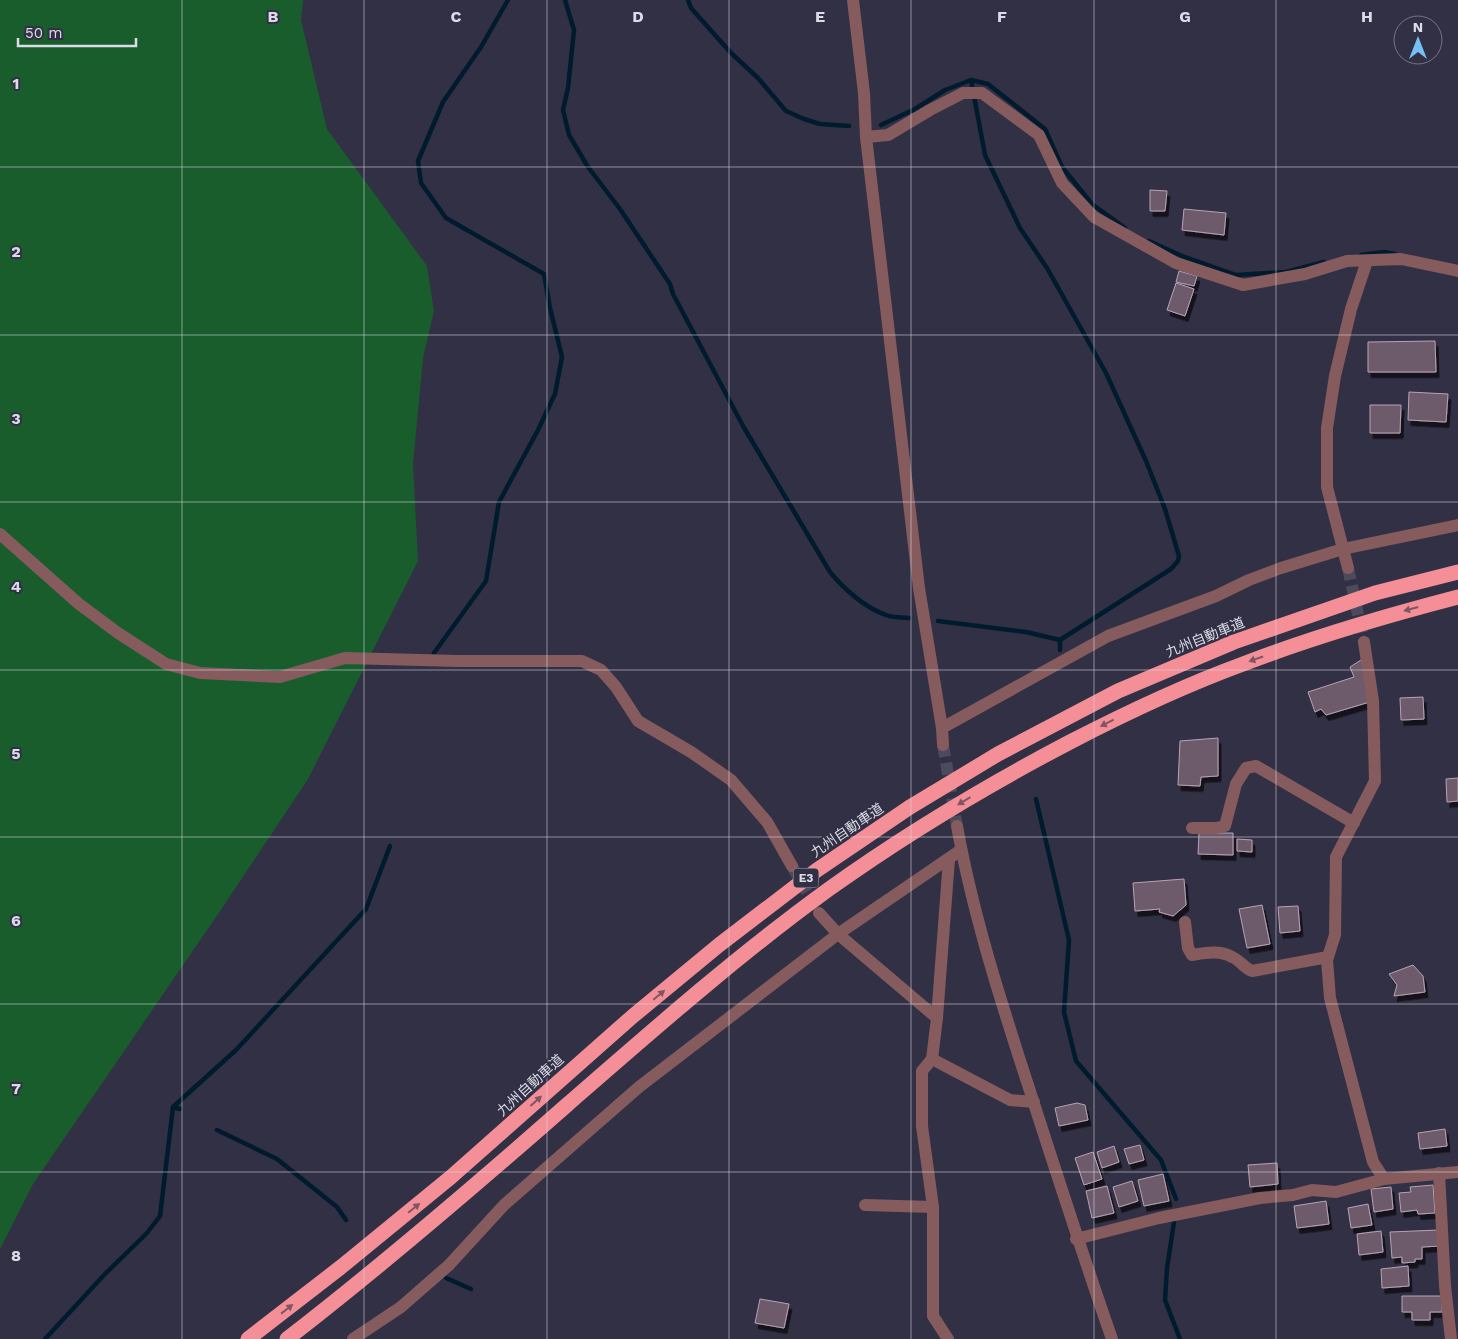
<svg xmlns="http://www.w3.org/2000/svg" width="1458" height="1339" viewBox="0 0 1458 1339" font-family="'Work Sans','Noto Sans JP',sans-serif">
<defs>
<filter id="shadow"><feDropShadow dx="3" dy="5.5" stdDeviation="0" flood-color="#0009"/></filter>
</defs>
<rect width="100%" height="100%" fill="#323044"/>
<path fill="#195d2d" d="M0,0h303l-2,20 26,109 100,137 7,45 -11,47 -10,106 5,97 -110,218 -90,135 -185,270 -33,65z"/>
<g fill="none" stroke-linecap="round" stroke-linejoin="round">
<g stroke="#011b2e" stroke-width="4.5">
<path d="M565,0l9,30 -6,58 -5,22 6,25 19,32 32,42 50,75 3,10 70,132 87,146c13,16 35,36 56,43 7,3 16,2 23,3"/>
<path d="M688,0l3,8 40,45 27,25 28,33 18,8 16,5 29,2"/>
<path d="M881,125l34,-16 30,-19 26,-10 17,4 57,45 17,38 30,37 33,24"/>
<path d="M1149,241l33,15 54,19 50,-3 38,-10"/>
<path d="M1361,255l23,-3 11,2"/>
<path d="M938,621l88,11 34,8 111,-71 7,-8 1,-5 -14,-47 -19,-48 -40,-88 -59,-105 -27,-40 -35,-73 -14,-75"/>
<path d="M1060,640v10"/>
<path d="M434,653l52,-72 13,-79 39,-72 17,-36 7,-37 -12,-49 -6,-34 -98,-56 -25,-35 -3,-22 25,-59 38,-55 27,-47"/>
<path d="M1036,799l33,141 -5,72 12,49 85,99 15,39"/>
<path d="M173,1107l7,2"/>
<path d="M217,1130l60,29 60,48 9,13"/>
<path d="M1174,1222l-7,46 -2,32 15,39"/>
<path d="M446,1278l25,11"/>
<path d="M45,1339l59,-64 43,-42 13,-17 13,-109 63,-57 130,-141 24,-63"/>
</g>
</g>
<g fill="#6d5a6b" stroke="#b8a3b6" filter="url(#shadow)">
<path d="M1150,190l17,1 -2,20h-15z"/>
<path d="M1184,209l42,4 -2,22 -42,-5z"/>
<path d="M1179,271l18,5 -3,10 -18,-4z"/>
<path d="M1176,283l18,6 -9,27 -18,-6z"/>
<path d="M1435,341l1,31h-68v-30z"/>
<path d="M1409,392l39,2 -2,28 -38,-2z"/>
<path d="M1370,405h31l-1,28h-30z"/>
<path d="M1361,660l12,41 -47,14 -5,-6 -6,3 -7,-20 46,-15 -4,-10z"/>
<path d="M1423,697l1,22 -23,1 -1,-22z"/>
<path d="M1218,738v38l-17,1 -1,9 -22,-1 2,-44z"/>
<path d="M1458,778v23l-11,1 -1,-23z"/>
<path d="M1199,833h34v22l-35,-1z"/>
<path d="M1237,839l15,1v12l-15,-1z"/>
<path d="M1184,879l2,26 -13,11 -14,-4 1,-3 -25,2 -2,-28z"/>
<path d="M1262,905l8,39 -23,4 -8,-39z"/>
<path d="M1298,906l2,25 -20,2 -2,-26z"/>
<path d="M1413,965l10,11 2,16 -31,4 3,-11 -8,-11z"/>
<path d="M1077,1103l8,2 3,15 -29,6 -4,-18z"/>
<path d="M1445,1129l2,17 -27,3 -2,-16z"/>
<path d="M1140,1145l4,15 -15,4 -5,-15z"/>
<path d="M1114,1146l5,16 -17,6 -5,-16z"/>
<path d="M1093,1152l9,27 -18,6 -9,-27z"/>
<path d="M1277,1163l1,21 -28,3 -2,-22z"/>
<path d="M1163,1174l6,27 -25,5 -6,-26z"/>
<path d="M1132,1181l6,20 -19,6 -6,-20z"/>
<path d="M1433,1185l2,28 -17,1 -1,-4 -16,2 -2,-19 12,-1 -1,-5z"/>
<path d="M1107,1186l7,27 -22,5 -6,-27z"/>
<path d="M1391,1187l2,22 -19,3 -3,-23z"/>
<path d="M1326,1201l3,23 -32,4 -3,-22z"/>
<path d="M1368,1204l4,21 -21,3 -3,-20z"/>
<path d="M1439,1230l1,16 -18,1v12h-7v3l-13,1v-6l-10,1 -2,-26z"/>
<path d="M1381,1231l2,21 -24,3 -2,-21z"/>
<path d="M1408,1266l1,20 -27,2 -1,-19z"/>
<path d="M1402,1296h40v16h-12v8h-18v-8h-10z"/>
<path d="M760,1299l29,5 -5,24 -29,-5z"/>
</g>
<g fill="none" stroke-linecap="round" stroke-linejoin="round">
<g stroke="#4c4a5d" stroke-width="12" stroke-dasharray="12 6" stroke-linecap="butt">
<path d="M1348,568l16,74"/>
<path d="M792,866l24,42"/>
</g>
<path stroke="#4c4a5d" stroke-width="12" stroke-dasharray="12 6" stroke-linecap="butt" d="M943,745l14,81"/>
<g stroke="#855b5e" stroke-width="12">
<path d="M866,137l22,-2 42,-25 33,-17h19l57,42 23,48 32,34 82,46 67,22 62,-11 42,-13 54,-2 57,12"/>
<path d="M0,534l79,70 39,29 48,31 34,9 80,4 65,-19 113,3h124l19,9 15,17 22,34 53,31 40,28 36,42 25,44"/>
<path d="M1348,568l-21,-81v-59l8,-52 16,-67 16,-48"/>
<path d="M1364,642l9,59 2,80 -39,76 -1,78 -8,25 3,38 43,164 11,17"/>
<path d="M942,728l166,-92 108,-40 33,-16 32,-12 62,-19 115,-24"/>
<path d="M1192,828h24l9,-2 11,-42 10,-16 10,-2 98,57"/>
<path d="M949,859l-12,159 -5,41 78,41 24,2"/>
<path d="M819,913l19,21 99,84"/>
<path d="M1185,922l3,26 4,7c13,-2 28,-5 40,2 8,3 12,11 20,14l76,-14"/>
<path d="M932,1059l-10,12v55l11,81v109l15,23"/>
<path d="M1439,1173l6,113 6,53"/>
<path d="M865,1205l68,2"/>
<path d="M1076,1239l83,-21 101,-20 33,-3 19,-5 24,2 48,-13 74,-7"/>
<path d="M353,1339l48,-32 48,-42 55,-60 135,-118 199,-153 123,-84"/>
</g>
<g stroke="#855b5e" stroke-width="12">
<path d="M853,0l11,93 2,44 53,451 23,140 1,17"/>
<path d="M957,826c16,89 44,176 72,262 27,84 54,168 83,251"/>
</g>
<g stroke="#f48e97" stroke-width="15">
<path d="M248,1339l93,-72 110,-90 182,-161 86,-71 98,-75 93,-63 88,-53 120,-63 116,-49 141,-49 83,-21"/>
<path d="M287,1339c97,-75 189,-154 281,-235 85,-74 170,-149 261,-215 77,-55 157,-103 241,-147 56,-29 113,-56 173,-78 70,-27 142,-48 215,-67"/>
</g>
</g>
<defs><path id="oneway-solid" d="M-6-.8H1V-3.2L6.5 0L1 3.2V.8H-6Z" transform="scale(1.25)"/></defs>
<g fill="#805665">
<use href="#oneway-solid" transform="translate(1411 609) rotate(165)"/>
<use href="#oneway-solid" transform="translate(1256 659) rotate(161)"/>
<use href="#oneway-solid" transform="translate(1107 723) rotate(153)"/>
<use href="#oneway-solid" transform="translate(964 801) rotate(149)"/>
<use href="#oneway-solid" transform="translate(659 995) rotate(-40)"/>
<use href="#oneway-solid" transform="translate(536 1101) rotate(-42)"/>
<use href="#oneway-solid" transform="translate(414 1208) rotate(-39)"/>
<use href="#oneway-solid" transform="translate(287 1309) rotate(-38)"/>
</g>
<path fill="none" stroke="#dcdbe8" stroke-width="1" stroke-opacity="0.55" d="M182,0v1339M364,0v1339M547,0v1339M729,0v1339M911,0v1339M1094,0v1339M1276,0v1339M0,167h1458M0,335h1458M0,502h1458M0,670h1458M0,837h1458M0,1004h1458M0,1172h1458"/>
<g text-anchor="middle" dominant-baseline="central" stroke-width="4" stroke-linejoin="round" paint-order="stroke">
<rect fill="#323044" stroke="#a9a8b7" stroke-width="1" x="793.5" y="868.5" width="25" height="19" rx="4"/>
<g font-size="12" font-weight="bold" fill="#dcdbe8">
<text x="806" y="878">E3</text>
</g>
<g font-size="14" fill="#dcdbe8" stroke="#323044">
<text transform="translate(1205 637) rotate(-22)">九州自動車道</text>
<text transform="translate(847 830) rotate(-34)">九州自動車道</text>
<text transform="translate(530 1085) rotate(-42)">九州自動車道</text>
</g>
</g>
<g font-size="16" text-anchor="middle" font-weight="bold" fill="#dcdbe8" stroke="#323044" stroke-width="4" stroke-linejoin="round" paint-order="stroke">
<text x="273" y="22">B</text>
<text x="456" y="22">C</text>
<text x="638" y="22">D</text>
<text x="820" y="22">E</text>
<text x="1002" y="22">F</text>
<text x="1185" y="22">G</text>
<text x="1367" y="22">H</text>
<text x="16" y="89">1</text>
<text x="16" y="257">2</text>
<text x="16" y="424">3</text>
<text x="16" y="592">4</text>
<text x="16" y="759">5</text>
<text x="16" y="926">6</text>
<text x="16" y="1094">7</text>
<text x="16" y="1261">8</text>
</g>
<g transform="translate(1418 40)"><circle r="24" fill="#323044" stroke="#767486"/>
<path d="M0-4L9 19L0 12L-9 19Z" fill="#76c0f7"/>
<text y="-8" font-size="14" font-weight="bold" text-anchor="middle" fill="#dcdbe8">N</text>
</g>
<path d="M18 38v8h118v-8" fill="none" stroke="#dcdbe8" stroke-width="2.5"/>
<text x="25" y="38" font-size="15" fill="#dcdbe8" stroke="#323044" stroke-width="4" paint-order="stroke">50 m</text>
</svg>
